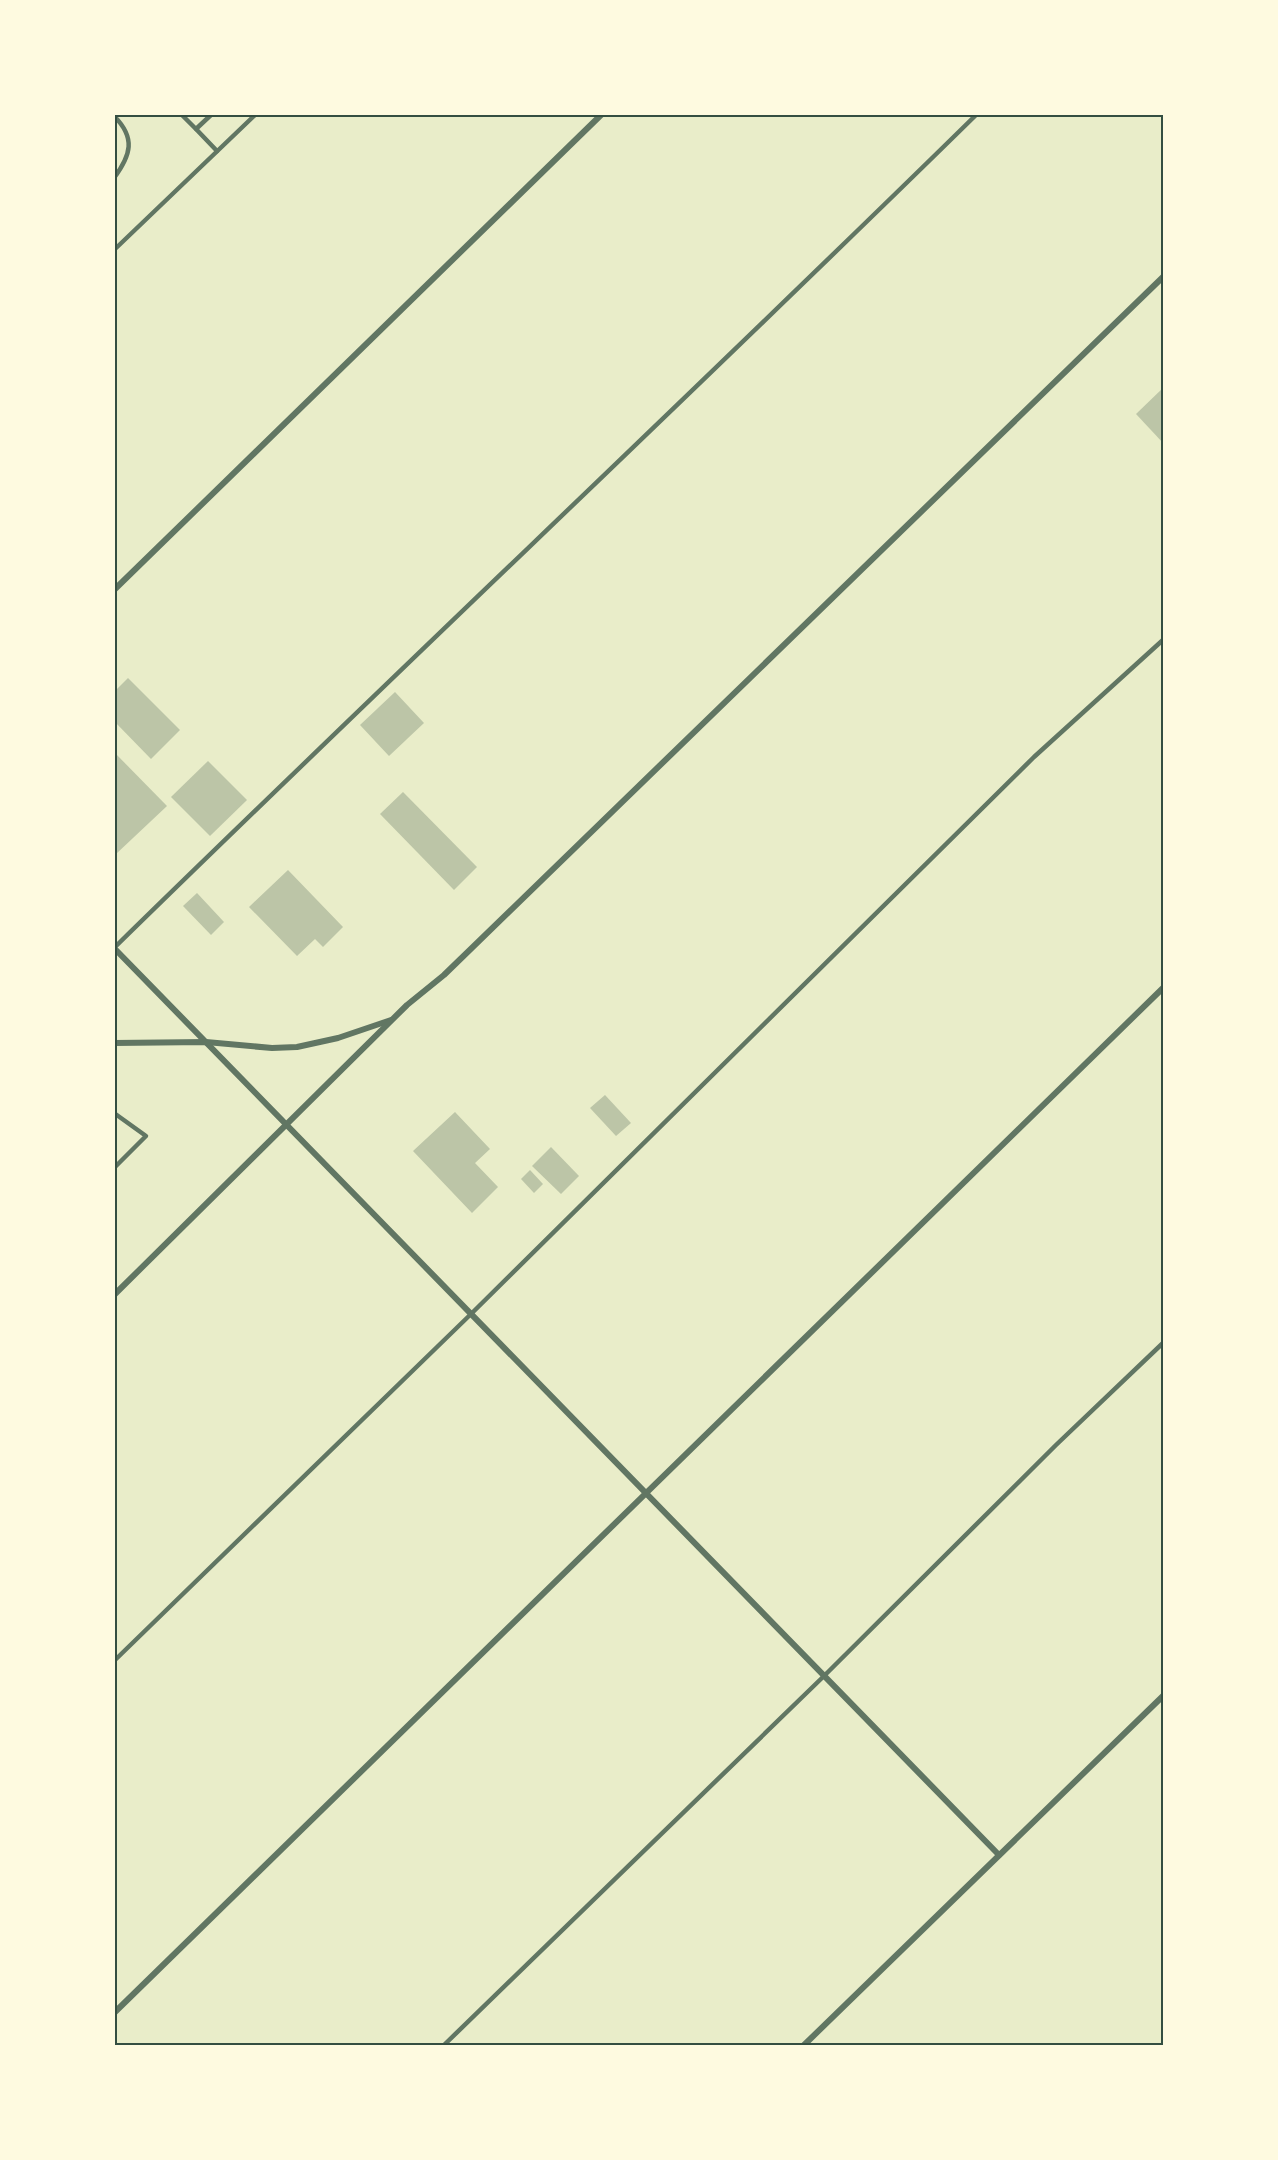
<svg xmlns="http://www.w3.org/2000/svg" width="1278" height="2160" viewBox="0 0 1278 2160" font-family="'Nunito Sans',sans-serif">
<rect width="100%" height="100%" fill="#e9edc9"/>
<g fill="#bcc5a7">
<path d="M1164,387v57l-28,-30z"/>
<path d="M128,678l52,52 -29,29 -37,-38v-29z"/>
<path d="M395,692l29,31 -35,33 -29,-31z"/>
<path d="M114,752l53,54 -51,48 -2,-2z"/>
<path d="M208,761l39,39 -37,36 -39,-39z"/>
<path d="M403,792l74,75 -23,23 -74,-76z"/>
<path d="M288,870l55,57 -20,20 -8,-8 -18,17 -48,-49z"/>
<path d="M197,893l27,29 -13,13 -28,-29z"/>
<path d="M605,1095l26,28 -15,13 -26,-28z"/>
<path d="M455,1112l35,37 -15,14 23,24 -26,26 -59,-62z"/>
<path d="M551,1147l28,29 -18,18 -29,-28z"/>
<path d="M530,1170l13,14 -9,9 -13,-14z"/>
</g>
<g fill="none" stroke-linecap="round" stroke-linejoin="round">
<g stroke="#617663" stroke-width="4.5">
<path d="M181,114l15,15"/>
<path d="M212,114l-16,15 21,22"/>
<path d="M114,116c22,22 17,39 0,62"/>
<path d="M114,250l142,-136"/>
<path d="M114,948c286,-280 578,-554 863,-834"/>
<path d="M114,1113l32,23 -32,32"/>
<path d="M114,1661l357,-347 563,-557 130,-118"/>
<path d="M443,2046l381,-370 232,-231 108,-103"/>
</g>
<g stroke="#617663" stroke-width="6">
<path d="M114,590l488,-476"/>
<path d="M114,948l885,907"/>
<path d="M114,1043l92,-1 66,6 25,-1 41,-9 53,-18"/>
<path d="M114,1295l293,-290 37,-30 720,-699"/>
<path d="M114,2013l1050,-1026"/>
<path d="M803,2046l361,-351"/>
</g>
</g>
<rect width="1278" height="2160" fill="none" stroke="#fefae0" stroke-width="231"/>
<rect x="116" y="116" width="1046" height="1928" fill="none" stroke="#344e41" stroke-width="2"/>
</svg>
